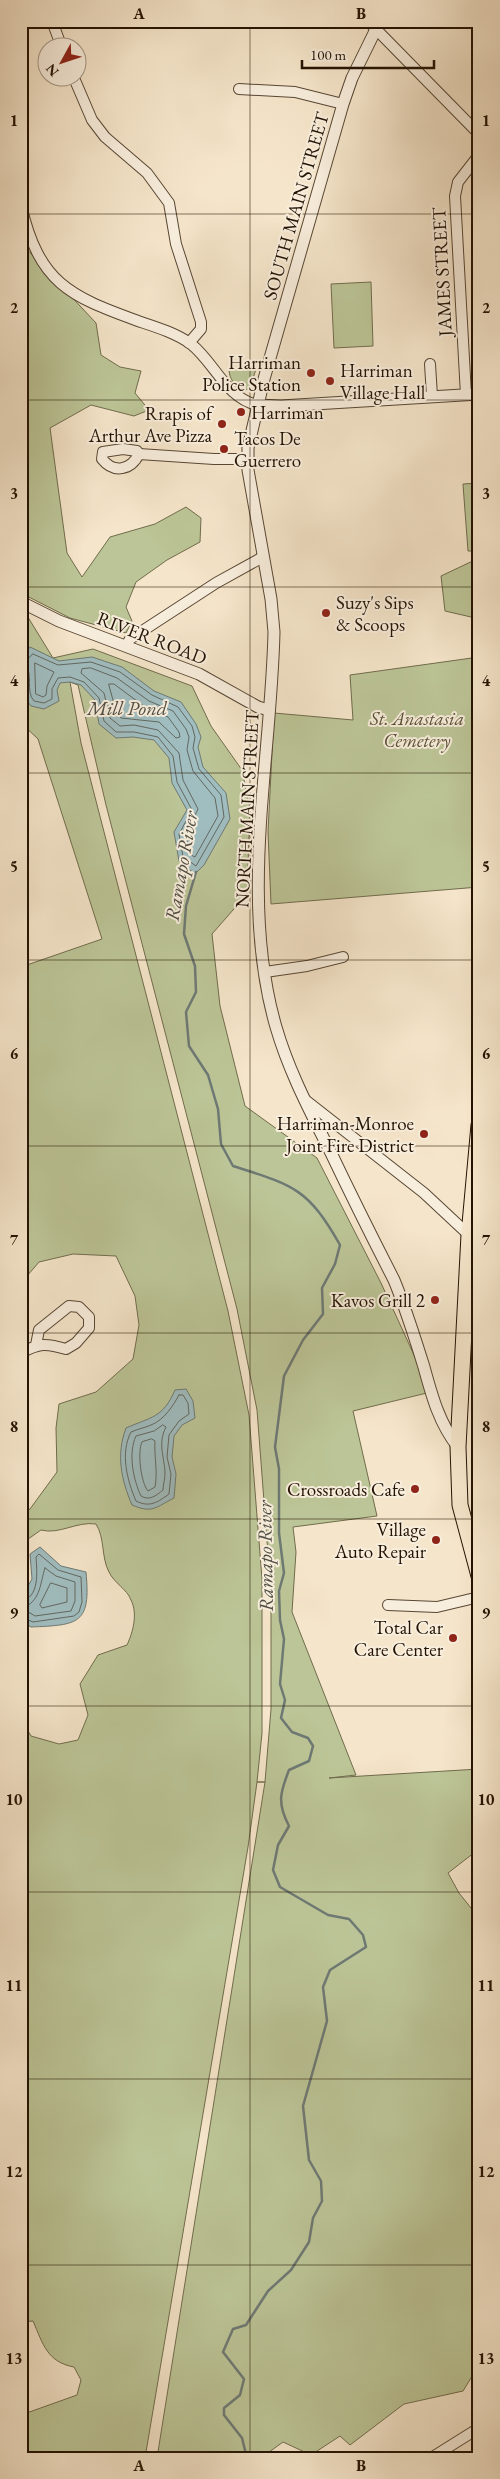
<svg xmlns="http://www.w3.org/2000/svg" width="500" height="2479" viewBox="0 0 500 2479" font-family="'EB Garamond',serif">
<rect width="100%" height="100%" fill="#f5e5ca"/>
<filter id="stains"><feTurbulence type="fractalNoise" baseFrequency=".004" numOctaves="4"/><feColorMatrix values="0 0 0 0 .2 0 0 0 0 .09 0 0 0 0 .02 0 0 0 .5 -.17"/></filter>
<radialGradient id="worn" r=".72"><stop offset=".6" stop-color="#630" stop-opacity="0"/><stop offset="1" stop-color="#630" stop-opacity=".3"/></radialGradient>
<g fill="#bcc597" stroke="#706c4c" fill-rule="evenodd">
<path d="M21,243l75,80 5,32 19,12 21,4 -6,22 14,17 -15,6 -43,-11 -41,23 17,125 15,24 28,-40 45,-13 31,-17 15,11 -1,24 -33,18 -31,22 -10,25 6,14 -6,12 -56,-15 -49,-25z"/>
<path d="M371,282l2,64 -39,2 -3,-64z"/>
<path d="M229,369h27l-6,19 -5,2c-9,-3 -16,-10 -16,-21z"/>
<path d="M479,483v68h-11l-5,-67z"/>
<path d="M479,558v57l-8,2 -26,-6 -4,-35z"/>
<path d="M21,610l5,4 27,44 40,-9 99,37 19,40 31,44 8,39 -3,85 -35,40 8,72 25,100 72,52 64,125 50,109 -78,19 24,105 -84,11 3,25 -4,60 64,163 -27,3 150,-9v80l-31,24 11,20 20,25v447l-16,26 -59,13 -54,41 -10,-9 -29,19 -28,-13 -18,13v3h-108l108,-676h-8l-9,65 -103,611h-124v-43l56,-20 4,-15 -7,-13c-27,-5 -31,-23 -41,-46l-12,1v-603l10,17 28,8 19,-4 10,-25 -8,-31 18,-29 29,-10c6,-13 11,-31 4,-45 -4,-11 -17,-17 -22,-28 -8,-15 -4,-34 -13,-48 -19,-3 -37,11 -55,6l-20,14v-28l9,-7 27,-37 -1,-44 3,-24 37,-12 37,-33 6,-34 -4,-29 -19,-40 -43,-2 -34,8 -18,21v-316l81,-28 -64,-200 -17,-16zM70,682l8,3 28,120 131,504 20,101 14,183v116l-6,73h-8l5,-49v-154l-13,-164 -21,-104 -147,-568z"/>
<path d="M479,657v230l-208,17 -3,-72 6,-119 79,7 -3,-45z"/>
<path d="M479,1422v110c-7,-36 -7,-74 0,-110z"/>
</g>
<g fill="#a0bdc0" stroke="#6e7974">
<path d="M30,647l29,14 33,-4 30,10 32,24 27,11 15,22 5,13 -3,10 5,20 23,26 4,26 -26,46 -9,9 -16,-13 -5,-29 13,-22 -15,-27 -3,-25 -15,-18 -21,-3 -17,1 -17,-14 -4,-24 -14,-15 -11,-3 -10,1 -3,7 2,11 -15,8 -13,-3 -6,-8 1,-18 -5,-20z"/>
<path d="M186,1389l7,12 2,17 -13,7 -8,11 -2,21 4,17 -2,24c-18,9 -21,16 -42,7 -11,-26 -16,-50 -6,-77 25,-11 37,-10 49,-38z"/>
<path d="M40,1547l21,19 25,6c5,52 -7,53 -55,55l-10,-6v-23l11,-19 -2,-25z"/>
</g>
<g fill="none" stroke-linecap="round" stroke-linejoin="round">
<g stroke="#626861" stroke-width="1">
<path d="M33,654l25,11 33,-3 29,10 32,23 26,12 14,19 3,11 -2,11 6,21 22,26 3,22 -28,49 -13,-9 -4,-23 13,-24 -15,-28 -4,-26 -15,-19 -24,-5h-18l-12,-11 -5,-23 -15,-16 -14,-5 -12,1 -6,11v10l-8,4 -10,-2c-9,-10 0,-26 -9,-38z"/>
<path d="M35,663l19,9 -7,14 -1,9 -3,2 -7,-3z"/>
<path d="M91,668l26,10 32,23 24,10 13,18 3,8 -2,13 6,21 22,27 3,18 -23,41 -6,-3 -3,-20 12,-25 -15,-29 -4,-27 -21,-23 -24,-5 -14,1 -10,-8 -6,-25 -23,-20 1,-4z"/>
<path d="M109,684h5l31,23 23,10 11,15 1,5 -4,1 -17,-16 -38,-4 -4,-4z"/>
<path d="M179,1395h4l5,8 1,11 -10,7 -10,14 -2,22 4,17 -2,20c-11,8 -19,14 -33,7 -9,-21 -16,-48 -5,-69 7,-3 13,-4 20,-7 13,-5 22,-19 28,-30z"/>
<path d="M163,1425l3,2c-9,17 -1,31 -1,47 0,5 -2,11 -2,16 -7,6 -14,11 -22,6 -8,-17 -13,-43 -5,-60l18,-5z"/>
<path d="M152,1439l3,2c-1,16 3,30 0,46l-7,4c-7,-8 -11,-39 -6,-49z"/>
<path d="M45,1568l11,8 19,6v19l-4,10 -36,5 -10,-6v-3c16,-8 15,-24 20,-39z"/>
<path d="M51,1583l16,5v14l-25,6 -2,-3z"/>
<path d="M21,1601c19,-3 16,-30 15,-44l3,-3 19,16 23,7 1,25 -3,10 -5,4 -41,6 -12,-5"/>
</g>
<path stroke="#6e7974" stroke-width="2.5" d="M196,872l-10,34 -2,28 11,32 1,26 -10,20 3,34 19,29 10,34 3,35 12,22c60,19 75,22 107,79l-5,19 -13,24 1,26 -20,26 -19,36 -9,71 4,22v64l5,40 -5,18 1,29 4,19 -4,45 5,16 -4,18 11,14 16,6 5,8 -4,15 -20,9c-9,23 -12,33 0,56l-11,19 -5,25 7,17 48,28 21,4 14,16 3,12 -36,23 -7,17 4,34 -24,85 6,54 12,21 1,20 -9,17 -4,24 -18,28 -23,21 -22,34 -13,4 -10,23 21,27 -4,16 -16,13v7l18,23 5,20"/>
<defs>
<g id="minor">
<path d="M52,21l10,27"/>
<path d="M368,21l111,113"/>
<path d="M74,78l18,42 13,17 42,36 22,30 7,41 25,78v7l-12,14"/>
<path d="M239,89l56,3 48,12"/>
<path d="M21,205c18,78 48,91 117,116 18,6 38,12 53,23 24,19 35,54 66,61"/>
<path d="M430,364l2,32"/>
<path d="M466,395l-11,-199 3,-14 21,-27"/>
<path d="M123,449l14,2 2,3c-8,16 -25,20 -37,5l1,-7z"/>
<path d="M139,454l75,5h34"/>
<path d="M126,646l4,-7 86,-56 47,-26"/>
<path d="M265,972l42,-6 36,-9"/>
<path d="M304,1099l120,94 45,42"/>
<path d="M21,1353c18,-10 25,-10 45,-4l10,-6 13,-15v-11l-10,-10 -10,-1 -30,24 -3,15"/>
<path d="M388,1605l49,2 42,-10"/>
<path d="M431,2458l48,-30"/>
</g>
<g id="tertiary">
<path d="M380,21l-28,57 -9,26 -79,275 -16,69v22l23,129 3,33c-3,131 -35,267 2,395 13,45 35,86 56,128 20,42 41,84 62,125 12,29 21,58 30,87 8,29 15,56 34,80"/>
<path d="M257,405l24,1 198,-12"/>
<path d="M21,602l38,19 140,53 59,33 11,3"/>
</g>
<path id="primary" d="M479,1125l-10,110 -11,212 2,58 19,71"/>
</defs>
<use href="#minor" stroke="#584734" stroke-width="12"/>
<use href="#tertiary" stroke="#584734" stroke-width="13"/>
<use href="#primary" stroke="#231202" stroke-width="17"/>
<use href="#minor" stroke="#f8eedd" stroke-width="10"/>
<use href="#tertiary" stroke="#f8eedd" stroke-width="11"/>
<use href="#primary" stroke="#f5e5ca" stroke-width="15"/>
</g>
<path fill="none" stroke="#231202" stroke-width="1" stroke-opacity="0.55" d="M250,21v2437M21,214h458M21,400h458M21,587h458M21,773h458M21,960h458M21,1146h458M21,1333h458M21,1519h458M21,1706h458M21,1892h458M21,2079h458M21,2265h458"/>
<g fill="#8f2418" stroke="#f8eedd" stroke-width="2">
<circle cx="311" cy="373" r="5"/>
<circle cx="330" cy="381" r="5"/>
<circle cx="241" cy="412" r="5"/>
<circle cx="222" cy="424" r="5"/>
<circle cx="224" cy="449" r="5"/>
<circle cx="326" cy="613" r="5"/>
<circle cx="424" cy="1134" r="5"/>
<circle cx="435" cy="1300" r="5"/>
<circle cx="415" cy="1489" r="5"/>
<circle cx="436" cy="1540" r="5"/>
<circle cx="453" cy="1638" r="5"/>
</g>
<g text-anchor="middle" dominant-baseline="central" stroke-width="4" stroke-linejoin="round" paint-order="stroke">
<g font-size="19" fill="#231202" stroke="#f8eedd">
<text transform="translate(296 206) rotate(-74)">SOUTH MAIN STREET</text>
<text transform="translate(442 272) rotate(-93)">JAMES STREET</text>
<text transform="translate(152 638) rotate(21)">RIVER ROAD</text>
<text transform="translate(247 809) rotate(-87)">NORTH MAIN STREET</text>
</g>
<g font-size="19" fill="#231202" stroke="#f8eedd" text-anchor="end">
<text x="301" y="362">Harriman<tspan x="301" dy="22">Police Station</tspan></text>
<text x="340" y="370" text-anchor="start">Harriman<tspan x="340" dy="22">Village Hall</tspan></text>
<text x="251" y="412" text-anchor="start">Harriman</text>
<text x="212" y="413">Rrapis of<tspan x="212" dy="22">Arthur Ave Pizza</tspan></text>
<text x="234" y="438" text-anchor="start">Tacos De<tspan x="234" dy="22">Guerrero</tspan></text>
<text x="336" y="602" text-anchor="start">Suzy's Sips<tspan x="336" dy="22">&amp; Scoops</tspan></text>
<text x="414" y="1123">Harriman-Monroe<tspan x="414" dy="22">Joint Fire District</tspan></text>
<text x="425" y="1300">Kavos Grill 2</text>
<text x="405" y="1489">Crossroads Cafe</text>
<text x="426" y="1529">Village<tspan x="426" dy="22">Auto Repair</tspan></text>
<text x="443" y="1627">Total Car<tspan x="443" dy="22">Care Center</tspan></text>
</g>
<g font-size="19" font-style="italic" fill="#595136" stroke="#f8eedd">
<text x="417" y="718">St. Anastasia<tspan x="417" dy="22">Cemetery</tspan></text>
</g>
<g font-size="20" font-style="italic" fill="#4f4e44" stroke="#f8eedd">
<text x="127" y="708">Mill Pond</text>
<text transform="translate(181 866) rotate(-80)">Ramapo River</text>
<text transform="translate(265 1556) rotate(-91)">Ramapo River</text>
</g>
</g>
<rect width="500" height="2479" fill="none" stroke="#f5e5ca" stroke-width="55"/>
<g transform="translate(62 62) rotate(230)"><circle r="24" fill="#f8eedd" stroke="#a39685"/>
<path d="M0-4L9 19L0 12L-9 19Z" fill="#8f2418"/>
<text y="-8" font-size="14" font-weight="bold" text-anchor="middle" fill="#231202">N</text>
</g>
<path d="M302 60v8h132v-8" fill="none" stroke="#231202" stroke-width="2.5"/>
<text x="310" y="60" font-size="15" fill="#231202" stroke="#f8eedd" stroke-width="4" paint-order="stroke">100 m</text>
<rect x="28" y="28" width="444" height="2424" fill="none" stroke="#231202" stroke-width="2"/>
<g font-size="16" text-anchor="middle" font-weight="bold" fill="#231202">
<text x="139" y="19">A</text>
<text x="361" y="19">B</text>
<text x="14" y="126">1</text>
<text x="486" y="126">1</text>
<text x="14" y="313">2</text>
<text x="486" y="313">2</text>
<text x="14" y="499">3</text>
<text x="486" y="499">3</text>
<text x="14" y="686">4</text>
<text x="486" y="686">4</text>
<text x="14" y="872">5</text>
<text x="486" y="872">5</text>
<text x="14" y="1059">6</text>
<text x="486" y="1059">6</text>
<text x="14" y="1245">7</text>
<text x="486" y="1245">7</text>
<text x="14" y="1432">8</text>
<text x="486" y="1432">8</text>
<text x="14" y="1618">9</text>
<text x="486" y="1618">9</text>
<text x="14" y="1805">10</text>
<text x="486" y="1805">10</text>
<text x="14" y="1991">11</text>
<text x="486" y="1991">11</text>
<text x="14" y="2177">12</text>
<text x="486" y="2177">12</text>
<text x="14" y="2364">13</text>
<text x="486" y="2364">13</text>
<text x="139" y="2471">A</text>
<text x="361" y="2471">B</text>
</g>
<rect width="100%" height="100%" filter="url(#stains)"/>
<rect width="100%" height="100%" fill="url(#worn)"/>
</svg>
